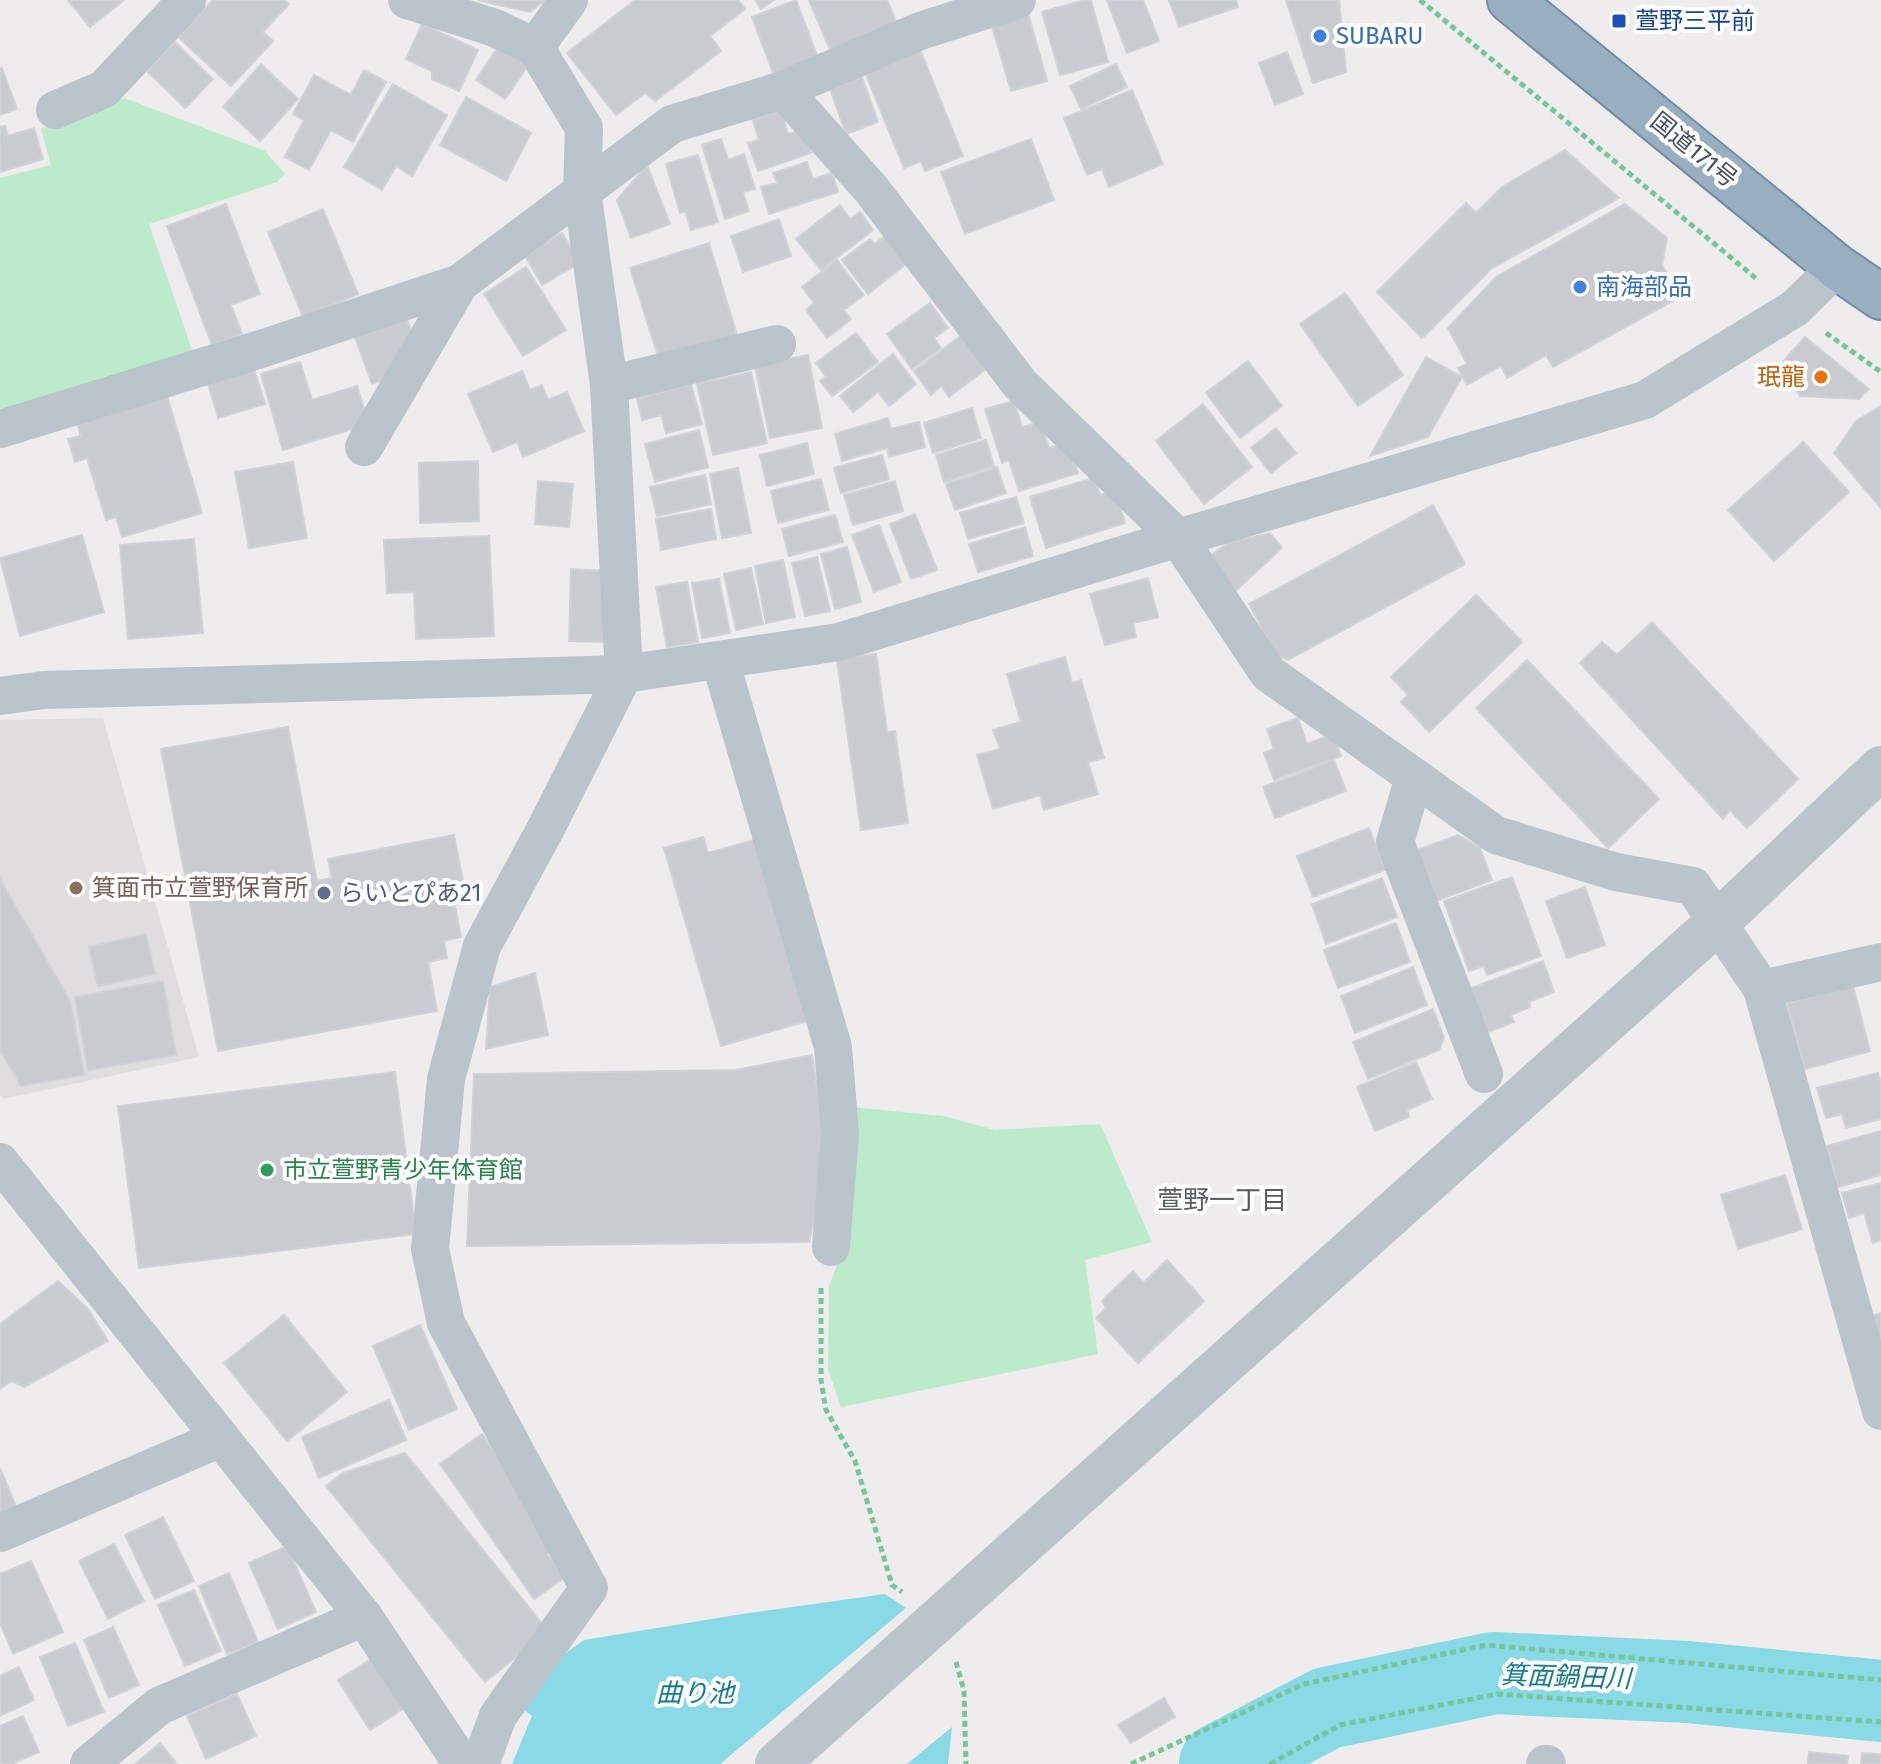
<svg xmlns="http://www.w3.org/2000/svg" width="1881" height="1764" viewBox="0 0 1881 1764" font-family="'Fira Sans','Noto Sans JP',sans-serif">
<rect width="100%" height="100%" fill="#eeecec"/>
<path fill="#dfdddd" d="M103,718l96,339 -196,42 -3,-4v-375z"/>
<g fill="#bbebcb">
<path d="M124,98l141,53 20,23 -8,8 -128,42 44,129 -193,59v-234l51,-13 -10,-36 43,-13z"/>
<path d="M852,1107l91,9 52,14 105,-6 52,118 -67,18 13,94 -257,53 -13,-38 1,-83 16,-42z"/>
</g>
<g fill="#89d9e7">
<path d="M885,1594l21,14 -186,156h-208l20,-48 -9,-7 43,-56 18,-13 158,-26z"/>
<path d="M952,1727l-4,37h-41z"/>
</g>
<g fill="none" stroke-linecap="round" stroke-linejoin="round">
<path stroke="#89d9e7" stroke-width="82" d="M1220,1764l107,-56 167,-35 194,9 193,19"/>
</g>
<g fill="#c9cbd1" stroke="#d0d2d7" stroke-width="2">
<path d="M68,0h56l-34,27z"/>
<path d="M213,0h71l5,4 -26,28 10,9 -42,45 -53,-49z"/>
<path d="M478,0h67l-15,12z"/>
<path d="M635,0h103l7,9 -35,27 11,15 -66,50 -10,-8 -29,22 -49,-62z"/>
<path d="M755,0h19l-13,9z"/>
<path d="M796,0l23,61 -44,17 -23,-61z"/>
<path d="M809,0h78l12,28 -66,29z"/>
<path d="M1085,0h6l17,62 -48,13 -18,-63z"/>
<path d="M1107,0h36l16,41 -32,12z"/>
<path d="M1169,0h67l2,7 -59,20z"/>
<path d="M1286,0h53l7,72 -33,11z"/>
<path d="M1028,13l19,68 -36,10 -20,-68z"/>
<path d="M422,24l56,26 -19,41 -27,-12v-8l-26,-12z"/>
<path d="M175,42l38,37 -28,29 -38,-37z"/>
<path d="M500,44l29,20 -24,35 -29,-19z"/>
<path d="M919,47l44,109 -38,15 -4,-10 -17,7 -40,-98z"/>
<path d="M1287,52l16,42 -28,11 -16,-42z"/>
<path d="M261,64l37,35 -38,42 -37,-34z"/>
<path d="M1116,64l11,23 -46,22 -11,-23z"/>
<path d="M2,68l15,41 -17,6v-46z"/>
<path d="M364,70l22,12 -33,60 -22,-12 -22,40 -24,-13 19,-37 -11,-6 21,-39 37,20z"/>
<path d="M862,77l16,45 -32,12 -16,-45z"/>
<path d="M393,84l54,31 -35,61 -16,-10 -14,24 -38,-23z"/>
<path d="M1132,90l31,74 -54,23 -7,-18 -15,6 -23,-57z"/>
<path d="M466,97l65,36 -25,48 -66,-36z"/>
<path d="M781,110l7,24 15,-4 8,23 -53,18 -10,-28 11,-3 -6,-20z"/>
<path d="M5,126l3,10 26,-8 9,31 -43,13v-45z"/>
<path d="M721,139l7,21 16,-6 11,35 -12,3 6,19 -24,8 -23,-74z"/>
<path d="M1031,139l23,61 -89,34 -24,-62z"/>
<path d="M1565,150l54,48 -127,70 -70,70 -45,-46 89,-89 10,10 26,-26z"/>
<path d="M698,155l20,67 -27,8 -6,-19 -5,2 -14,-49z"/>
<path d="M807,162l6,17 19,-6 6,19 -69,22 -8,-27 16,-4 -4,-10z"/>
<path d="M647,165l23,59 -39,14 -14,-38z"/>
<path d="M226,204l34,90 -29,11 11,29 -30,11 -45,-119z"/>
<path d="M1625,204l42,34 -5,27 18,32 -127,70 -7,-12 -39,23 -6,-12 -34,19 -9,-17 9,-4 -19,-36 48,-51z"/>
<path d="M840,205l10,14 10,-7 13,18 -52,40 -25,-31z"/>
<path d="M323,209l35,85 -55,23 -35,-85z"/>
<path d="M779,219l12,37 -48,16 -12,-36z"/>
<path d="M890,232l21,28 -43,34 -26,-34 28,-21 5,5z"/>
<path d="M562,233l18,30 -38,22 -17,-29z"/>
<path d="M709,243l28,92 -78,24 -29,-91z"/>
<path d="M837,260l27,35 -20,15 7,9 -24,19 -21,-28 8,-7 -12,-16z"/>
<path d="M526,267l40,63 -43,26 -39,-62z"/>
<path d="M1345,293l58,82 -45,31 -58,-82z"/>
<path d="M930,303l18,25 -14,10 7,10 -29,21 -25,-35z"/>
<path d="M407,319l7,21 -20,36 -22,8 -17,-47z"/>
<path d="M856,333l22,29 -46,34 -12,-15 6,-4 -10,-14z"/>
<path d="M962,335l25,33 -38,29 -8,-11 -10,9 -17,-24z"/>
<path d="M1805,337l64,52 -10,10 -59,-3 -20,-31z"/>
<path d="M893,354l23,30 -27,22 -11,-14 -25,20 -13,-16z"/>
<path d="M808,355l14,73 -52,10 -15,-72z"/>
<path d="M1426,357l36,20 -34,60 -58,19z"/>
<path d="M1248,361l34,45 -42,32 -34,-45z"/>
<path d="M300,362l12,38 45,-14 12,38 -86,26 -22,-76z"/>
<path d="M253,366l12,38 -47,14 -11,-38z"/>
<path d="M522,371l8,19 12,-5 6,15 19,-8 17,39 -61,26 -6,-15 -24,10 -25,-58z"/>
<path d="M751,372l16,71 -54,12 -16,-71z"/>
<path d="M691,384l11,40 -36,9 -5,-18 -19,5 -5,-21z"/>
<path d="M167,396l35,117 -80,24 -6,-20 -10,3 -19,-62 -12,4 -7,-23 13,-3 -4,-13z"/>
<path d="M1014,401l8,26 19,-5 8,26 18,-6 11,31 -59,18 -10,-31 -7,3 -17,-54z"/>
<path d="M1203,404l49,63 -48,37 -48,-63z"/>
<path d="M1881,406v102l-47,-55 22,-32z"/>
<path d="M972,408l9,30 -48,15 -9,-30z"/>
<path d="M888,418l3,11 28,-7 6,25 -36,10 -2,-9 -45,13 -7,-27z"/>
<path d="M1276,428l20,25 -25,20 -20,-25z"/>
<path d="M699,430l9,37 -53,15 -10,-38z"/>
<path d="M986,440l8,26 -50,16 -8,-27z"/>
<path d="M1803,442l46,50 -75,69 -46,-51z"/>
<path d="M807,443l7,31 -47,12 -7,-31z"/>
<path d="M882,455l7,24 -48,14 -7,-25z"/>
<path d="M478,461l1,60 -59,2 -1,-60z"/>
<path d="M293,462l14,76 -58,10 -14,-76z"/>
<path d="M997,467l9,26 -51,17 -9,-26z"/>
<path d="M738,468l13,65 -29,5 -12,-64z"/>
<path d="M705,475l6,29 -54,12 -7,-29z"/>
<path d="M1094,478l6,17 15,-5 10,33 -79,25 -16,-51z"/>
<path d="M821,479l8,31 -51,13 -7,-32z"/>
<path d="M538,481l35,3 -4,43 -34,-3z"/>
<path d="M895,481l8,30 -50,14 -9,-30z"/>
<path d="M1016,497l8,26 -56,16 -8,-26z"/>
<path d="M1433,505l32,59 -177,96 -11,-4 -28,-52z"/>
<path d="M711,509l5,30 -55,11 -5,-31z"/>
<path d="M915,514l22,56 -26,9 -21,-55z"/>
<path d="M835,515l8,27 -54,14 -7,-27z"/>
<path d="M879,525l22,57 -27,10 -22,-57z"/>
<path d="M1025,527l8,29 -55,16 -9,-28z"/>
<path d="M1270,533l12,15 -52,48 -24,-37 22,-16z"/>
<path d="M82,535l22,77 -84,24 -20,-78z"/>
<path d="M489,536l5,100 -78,3 -2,-47 -27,1 -3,-53z"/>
<path d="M194,539l9,94 -75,6 -8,-94z"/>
<path d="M847,547l14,55 -26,7 -14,-55z"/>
<path d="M817,557l13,54 -25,5 -13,-53z"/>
<path d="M783,560l12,57 -29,6 -11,-57z"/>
<path d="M751,568l12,56 -27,6 -12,-56z"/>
<path d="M571,569l38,2 -2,71 -38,-1z"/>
<path d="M1148,578l10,39 -25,6 3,14 -31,8 -15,-51z"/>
<path d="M719,579l11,54 -28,5 -10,-55z"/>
<path d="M687,582l11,60 -31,5 -11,-60z"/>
<path d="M1476,595l46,47 -93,90 -28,-30 7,-7 -17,-18z"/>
<path d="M1652,622l146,157 -51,49 -17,-18 -7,9 -143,-156 22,-21 15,13z"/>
<path d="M876,654l11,78 8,-1 13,92 -47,7 -24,-170z"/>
<path d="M1065,657l7,26 9,-3 23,78 -16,4 10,32 -54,16 -4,-15 -47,14 -16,-54 23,-6 -7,-19 28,-8 -14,-48z"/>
<path d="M1527,660l132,139 -51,49 -132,-140z"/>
<path d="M1298,718l9,26 26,-10 8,22 -67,24 -10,-27 10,-4 -7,-20z"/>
<path d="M288,727l29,154 15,-3 -4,-19 126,-24 9,46 -8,25 6,31 -17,4 3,17 -19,4 9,49 -219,40 -57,-302z"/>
<path d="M1334,760l12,31 -71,27 -12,-31z"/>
<path d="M1369,828l16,42 -72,27 -16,-41z"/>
<path d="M1458,835l22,13 12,32 -59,22 -19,-51z"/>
<path d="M703,837l5,16 46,-13 53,181 -86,25 -57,-198z"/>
<path d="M1512,877l29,79 -54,19 -3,-9 -15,5 -25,-70z"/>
<path d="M1382,878l15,39 -71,27 -14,-40z"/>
<path d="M0,879l70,122 14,74 -63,11 -21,-36z"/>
<path d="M1585,887l20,58 -38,13 -21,-57z"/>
<path d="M1396,923l14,39 -72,26 -14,-38z"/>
<path d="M146,934l9,40 -57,12 -9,-39z"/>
<path d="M1543,961l11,31 -25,10 1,5 -19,8 3,7 -28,11 -17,-44z"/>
<path d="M1413,967l14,38 -72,28 -14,-37z"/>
<path d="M535,973l13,62 -62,14 4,-62z"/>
<path d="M163,981l13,74 -88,15 -13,-73z"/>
<path d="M1853,986l17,65 -65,18 -18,-66z"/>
<path d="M1433,1009l11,29 -5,12 -71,29 -15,-37z"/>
<path d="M812,1055l16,105 -19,82 -342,4 7,-172 262,-4z"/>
<path d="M1416,1062l16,37 -25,11 2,7 -34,14 -18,-44z"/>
<path d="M395,1072l21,162 -277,34 -21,-162z"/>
<path d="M1878,1073l3,10v36l-35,9 -4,-14 -16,4 -9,-30z"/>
<path d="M1881,1131v44l-43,12 -11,-41z"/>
<path d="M1785,1175l17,54 -64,20 -17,-54z"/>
<path d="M1881,1183v57l-8,3 -9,-30 -15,5 -7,-25z"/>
<path d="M1167,1260l37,41 -66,62 -42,-45 10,-10 -4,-7 31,-30 10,12z"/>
<path d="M58,1281l30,28 20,32 -84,46 -12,-6 -12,8v-65z"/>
<path d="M1881,1313v43l-13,-39z"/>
<path d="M284,1315l63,77 -60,49 -63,-78z"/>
<path d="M420,1325l37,84 -48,21 -36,-84z"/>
<path d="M389,1400l17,40 -87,38 -17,-41z"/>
<path d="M482,1434l78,111 -13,9 17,24 -30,21 -94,-135z"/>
<path d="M405,1453l143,178 -63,51 -159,-196 17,-13z"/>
<path d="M0,1468l19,46 -19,8z"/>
<path d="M163,1517l31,64 -39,18 -30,-64z"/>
<path d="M114,1544l30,57 -36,18 -29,-58z"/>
<path d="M287,1546l29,66 -38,17 -29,-66z"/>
<path d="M31,1561l32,71 -50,22 -13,-31v-49z"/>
<path d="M229,1573l29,69 -31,12 -28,-68z"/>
<path d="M194,1590l27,61 -36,15 -27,-61z"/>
<path d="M113,1627l26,58 -30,13 -25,-58z"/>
<path d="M75,1643l29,69 -36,14 -28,-69z"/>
<path d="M378,1655l31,50 -39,25 -32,-50z"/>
<path d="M19,1667l15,33 -34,16v-40z"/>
<path d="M237,1694l19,42 -50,23 -19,-43z"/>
<path d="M1164,1698l11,19 -44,26 -13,-18z"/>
<path d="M23,1716l16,36 -27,12h-12v-38z"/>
<path d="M160,1743l17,21h-42z"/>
<path d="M1809,1752l39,4 -1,8h-39z"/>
<path d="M1862,1753l19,1v10h-20z"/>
</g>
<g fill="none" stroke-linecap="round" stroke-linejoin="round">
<defs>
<path id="trunk" d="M1510,0l327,267 44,30"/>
</defs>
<use href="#trunk" stroke="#708ca5" stroke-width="48"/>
<g stroke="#75c79a" stroke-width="5" stroke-dasharray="6 4" stroke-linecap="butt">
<path d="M1420,0l338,280"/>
<path d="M1826,333l55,39"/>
<path d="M821,1288v92l5,30 29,51 37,124 10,7"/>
<path d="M956,1662l8,29 2,73"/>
<path d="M1131,1764l173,-80 182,-39 395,35"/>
<path d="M1270,1764l70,-39 158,-31 383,28"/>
</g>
<g stroke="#bac4cb" stroke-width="38">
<path d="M407,0l88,28 40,19 49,81 -2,63 27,194 15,289 -78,154 -64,118 -36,133 -16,170 16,74 143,265 -91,128 -18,48"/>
<path d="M535,47l34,-47"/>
<path d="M783,90l88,99 149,195 158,154 90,135 228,162 120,37 77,14 69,103 119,422"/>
<path d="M55,110l49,-21 83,-89"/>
<path d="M609,385l168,-41"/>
<path d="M0,429l261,-80 199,-66 212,-159 111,-34 137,-59 97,-31"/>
<path d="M364,447l96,-164"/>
<path d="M720,660l113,387 7,87 -9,113"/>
<path d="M0,696l44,-6 580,-16 215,-32 339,-104 467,-138 150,-92 42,-41"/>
<path d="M1414,777l-19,65 89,232"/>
<path d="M1762,989l119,-27"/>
<path d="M0,1162l364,455 98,147"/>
<path d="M0,1533l221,-95"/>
<path d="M89,1764l70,-58 205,-89"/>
<path d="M1545,1764h2"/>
</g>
<path stroke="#bac4cb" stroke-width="44" d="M777,1764l941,-842 163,-154"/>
<use href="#trunk" stroke="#98afc2" stroke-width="44"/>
</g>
<rect fill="#1a4fb4" stroke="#fff" stroke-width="3" x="1611" y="13" width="16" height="16" rx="4"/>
<g fill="#3f7fe0" stroke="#fff" stroke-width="3">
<circle cx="1320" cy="36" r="8"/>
<circle cx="1580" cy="287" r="8"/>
</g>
<circle fill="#e8710a" stroke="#fff" stroke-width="3" cx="1821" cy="377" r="8"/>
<circle fill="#8d6e63" stroke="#fff" stroke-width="3" cx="76" cy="888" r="8"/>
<circle fill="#5c6f8a" stroke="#fff" stroke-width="3" cx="324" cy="893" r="8"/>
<circle fill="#2e9e5b" stroke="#fff" stroke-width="3" cx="267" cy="1170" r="8"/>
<g text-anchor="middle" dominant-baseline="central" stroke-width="8" stroke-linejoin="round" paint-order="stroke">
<g font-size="24" fill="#164399" stroke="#fff" text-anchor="start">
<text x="1635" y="21">萱野三平前</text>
</g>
<g font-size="24" fill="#366cbe" stroke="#fff" text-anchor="start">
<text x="1336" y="36">SUBARU</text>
<text x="1596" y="287">南海部品</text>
</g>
<g font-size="24" fill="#455058" stroke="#fff">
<text transform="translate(1694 150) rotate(39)">国道171号</text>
</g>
<g font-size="24" fill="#c56008" stroke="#fff" text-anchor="end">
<text x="1805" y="377">珉龍</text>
</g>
<g font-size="24" fill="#785e54" stroke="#fff" text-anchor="start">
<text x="92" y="888">箕面市立萱野保育所</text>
</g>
<g font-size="24" fill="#4e5e75" stroke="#fff" text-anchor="start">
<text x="340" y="893">らいとぴあ21</text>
</g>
<g font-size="24" fill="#27864d" stroke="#fff" text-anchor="start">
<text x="283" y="1170">市立萱野青少年体育館</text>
</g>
<g font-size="26" fill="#595d60" stroke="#fff">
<text x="1222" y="1200">萱野一丁目</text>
</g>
<g font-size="26" font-style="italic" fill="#137d90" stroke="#fff">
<text transform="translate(1566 1677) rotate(2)">箕面鍋田川</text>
<text x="695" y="1693">曲り池</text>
</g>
</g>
</svg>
